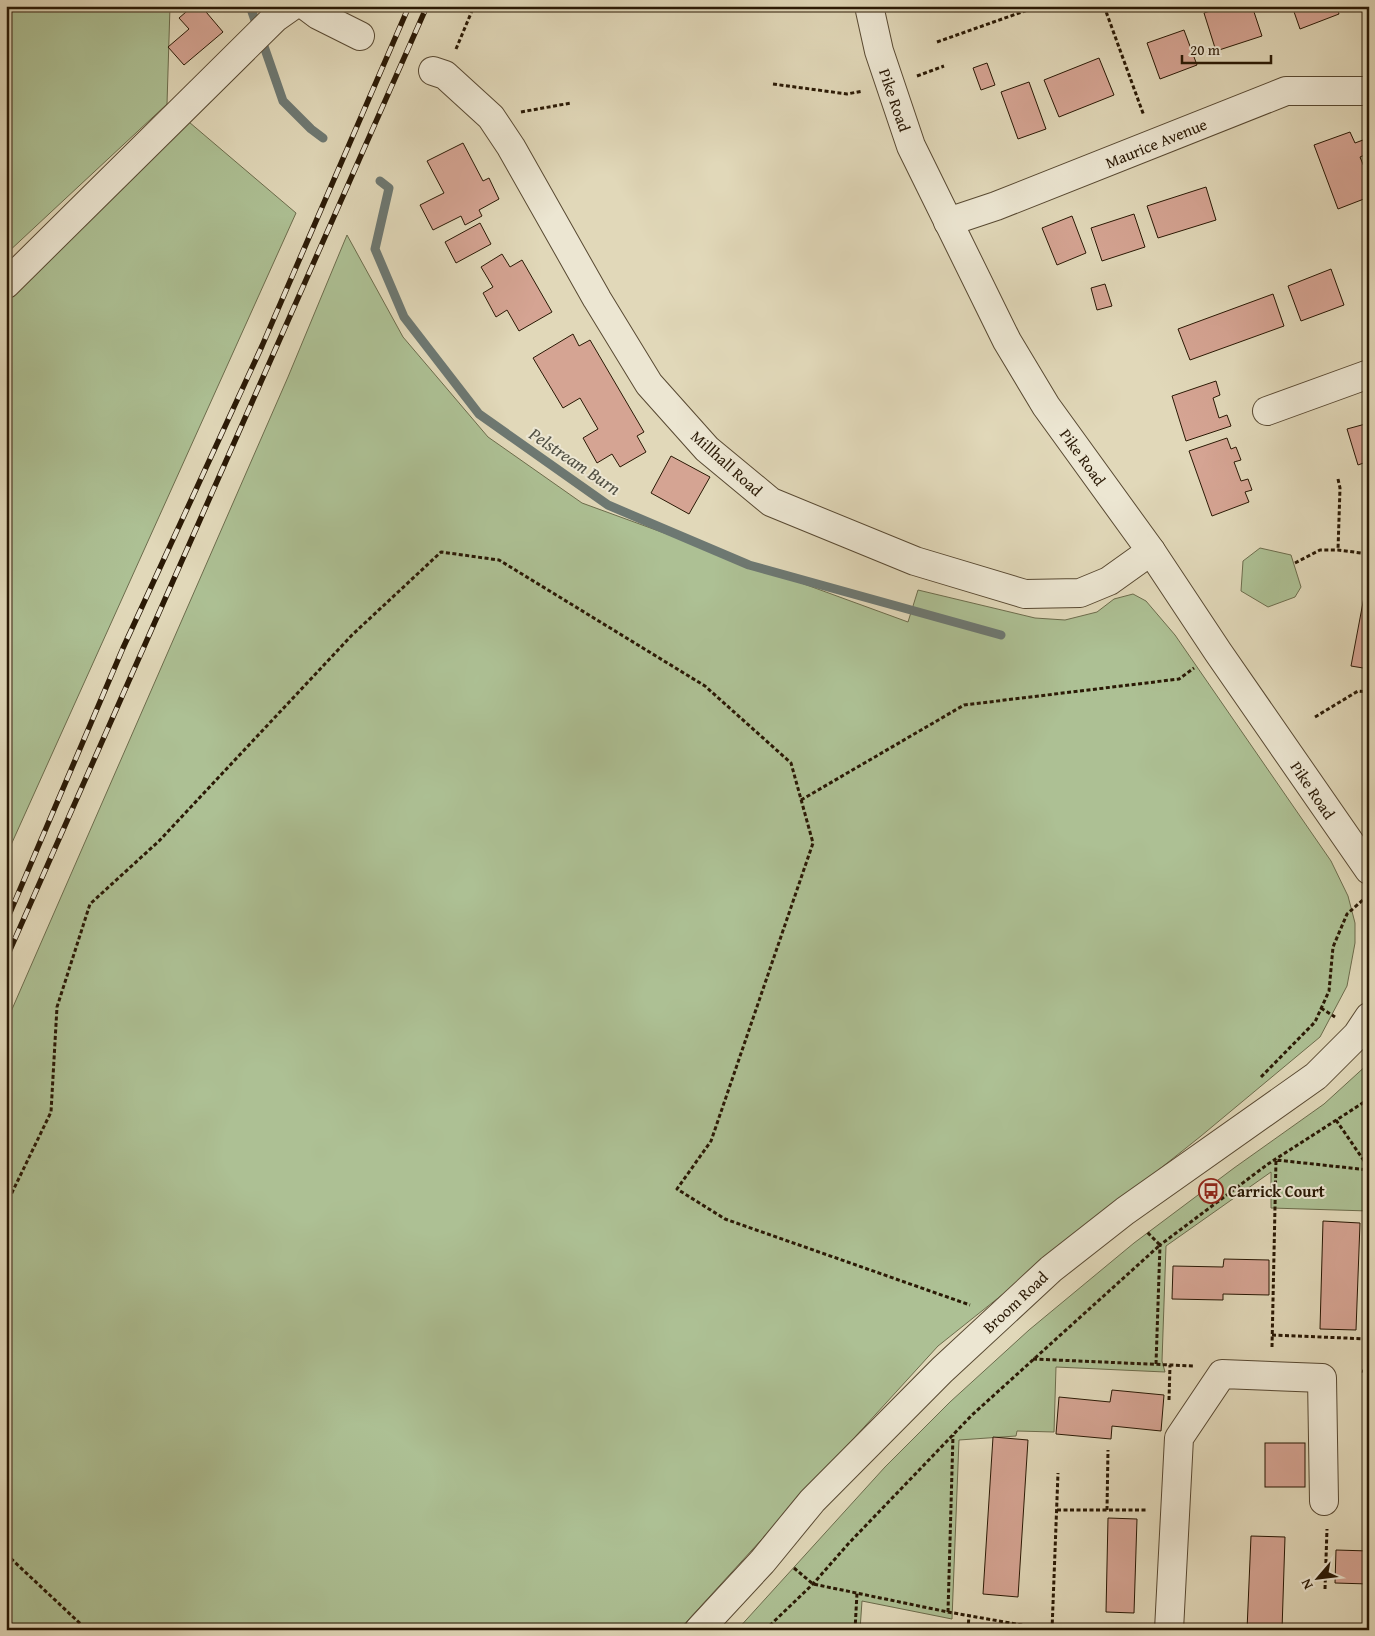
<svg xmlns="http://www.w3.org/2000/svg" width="1375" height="1636" viewBox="0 0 1375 1636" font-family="'Gentium Book Plus',serif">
<rect width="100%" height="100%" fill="#e1d8b9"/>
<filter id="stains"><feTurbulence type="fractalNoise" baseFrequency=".004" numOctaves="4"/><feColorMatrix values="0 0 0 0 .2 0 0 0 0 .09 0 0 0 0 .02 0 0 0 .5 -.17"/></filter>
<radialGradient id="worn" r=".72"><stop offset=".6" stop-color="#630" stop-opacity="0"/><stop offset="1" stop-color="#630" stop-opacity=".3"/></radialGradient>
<g fill="#adc094" stroke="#6c6c4c">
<path d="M6,6h164l-3,98 -161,150z"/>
<path d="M189,122l107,91 -290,643v-560z"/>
<path d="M347,235l56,102 85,100 94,66 326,119 10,-32 117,28 30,2 32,-8 17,-13 19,-5 13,7 29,34 156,226 17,35 7,27v20l-8,43 -27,51 -119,99 -263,210 -259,284h-673v-607l282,-646z"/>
<path d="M1260,548l31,7 10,32 -6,10 -27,10 -27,-16 2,-30z"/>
<path d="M1369,1063v148l-98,-3v-36l-105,74 -4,115 3,11 -109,-5 -2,65 -37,-1 -1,5 -57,4 -7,179 -90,-18 -2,29 -86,-2 -1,2h-36l148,-163 65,-65 79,-72 105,-87 100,-75 90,-64z"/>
</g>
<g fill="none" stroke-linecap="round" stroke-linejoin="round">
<g stroke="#6d7872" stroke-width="9">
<path d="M250,6l33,95 28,28 12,9"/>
<path d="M380,181l9,7 -14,61 29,68 75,97 129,91 141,60 252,70"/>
</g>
</g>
<g fill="#d5a493" stroke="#2a1905">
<path d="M193,6h8l22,26 -39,33 -16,-18 21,-18 -10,-11z"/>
<path d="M1226,6h26l10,30 -46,15 -12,-38z"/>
<path d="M1292,6h44l3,8 -39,15z"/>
<path d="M1184,30l13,35 -37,14 -13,-36z"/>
<path d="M1099,58l15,37 -55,22 -15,-37z"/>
<path d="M987,63l8,22 -14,5 -8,-22z"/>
<path d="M1029,82l17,47 -28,10 -17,-47z"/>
<path d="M1350,132l5,11 8,-3 4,14 -7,3 7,17 2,-1v24l-31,12 -24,-64z"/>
<path d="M463,143l20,38 6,-3 10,21 -20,11 3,6 -17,9 -4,-9 -28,14 -13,-25 24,-12 -17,-32z"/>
<path d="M1206,187l10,33 -58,18 -11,-32z"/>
<path d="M1134,214l11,33 -43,14 -11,-33z"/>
<path d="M1072,216l14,37 -29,12 -15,-37z"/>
<path d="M480,223l11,21 -35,19 -11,-21z"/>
<path d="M502,254l8,13 12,-7 30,52 -33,19 -12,-21 -11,7 -13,-24 10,-6 -12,-20z"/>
<path d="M1331,269l13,36 -43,16 -13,-35z"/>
<path d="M1105,284l7,22 -15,4 -6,-22z"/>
<path d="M1273,294l11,32 -94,34 -12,-31z"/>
<path d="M573,334l6,12 11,-6 54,92 -7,4 9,16 -26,15 -8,-13 -15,9 -14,-25 15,-9 -18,-31 -17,10 -30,-50z"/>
<path d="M1216,381l4,14 -7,3 6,20 8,-3 4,11 -45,15 -14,-45z"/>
<path d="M1369,423v38l-11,4 -11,-36z"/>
<path d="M1227,438l4,11 5,-2 5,13 -7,2 7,19 7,-2 4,11 -7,2 4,10 -37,14 -23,-65z"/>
<path d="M671,456l39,21 -21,37 -38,-21z"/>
<path d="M1364,597l5,1v71l-18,-3z"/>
<path d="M1323,1221l37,2 -4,107 -36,-1z"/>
<path d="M1224,1259l45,1v35l-46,-1v6l-51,-1 1,-33 50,1z"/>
<path d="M1112,1390l52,5 -3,36 -49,-5 -1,13 -55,-5 3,-37 51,5z"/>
<path d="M993,1437l35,3 -10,157 -35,-3z"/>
<rect x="1265" y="1443" width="40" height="44"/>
<path d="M1108,1518l29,1 -3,94 -28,-1z"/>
<path d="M1251,1536l34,1 -3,93h-35z"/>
<path d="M1336,1550l33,1v33l-34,-1z"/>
</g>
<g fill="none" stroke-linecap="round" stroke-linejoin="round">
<defs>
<g id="minor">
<path d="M306,6l12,9 42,21"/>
<path d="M869,6l10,45 32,95 96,195 39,65 105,145 67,101 151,218"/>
<path d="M433,71l12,4 46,42 20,30 86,152 52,85 58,65 64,53 144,59 110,33 55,-1 29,-12 42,-30"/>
<path d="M948,222l48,-16 290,-115h83"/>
<path d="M6,284l269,-266 17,-12"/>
<path d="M1267,411l102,-37"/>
<path d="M699,1630l63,-68 50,-61 130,-131 109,-101 74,-58 191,-135 41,-41 12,-18"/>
<path d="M1169,1630l10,-192 43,-64 100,4 2,123"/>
</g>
</defs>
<use href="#minor" stroke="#584932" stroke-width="30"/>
<g stroke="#2a1905" stroke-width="3" stroke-dasharray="4 2.5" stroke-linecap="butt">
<path d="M1104,6l40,110"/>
<path d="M937,42l102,-36"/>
<path d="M456,49l18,-43"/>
<path d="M917,76l27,-10"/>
<path d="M773,84l74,10 16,-3"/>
<path d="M521,112l50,-9"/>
<path d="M1338,479l2,9 -2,62"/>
<path d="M1295,563l25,-13h18l31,4"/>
<path d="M1315,717l43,-26 11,1"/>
<path d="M801,800l163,-95 215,-26 15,-11"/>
<path d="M1321,1008l14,9"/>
<path d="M1261,1077l54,-55 14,-31 4,-44 14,-33 17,-15"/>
<path d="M1336,1120l33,48"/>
<path d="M6,1205l45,-93 6,-105 33,-103 69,-63 193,-206 89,-83 58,8 206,126 86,77 22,80 -102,298 -34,48 48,30 245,86"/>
<path d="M1272,1335l97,4"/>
<path d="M1272,1347l4,-187 93,10"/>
<path d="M1033,1359l161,7"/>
<path d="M1156,1364l4,-119 108,-81 101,-65"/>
<path d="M1362,1371l7,1"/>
<path d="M1169,1400l1,-35"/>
<path d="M1057,1510h89"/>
<path d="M1107,1510l1,-60"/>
<path d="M6,1554l81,76"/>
<path d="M794,1568l19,16 135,28 102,18"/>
<path d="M1325,1589l2,-60"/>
<path d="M948,1612l5,-177"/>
<path d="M765,1630l48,-46 36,-41 123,-128 188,-170 -14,-14"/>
<path d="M855,1630l2,-37"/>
<path d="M968,1630l1,-15"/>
<path d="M1052,1630l6,-157"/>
</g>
<use href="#minor" stroke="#ece6d2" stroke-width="28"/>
<defs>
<g id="rail">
<path d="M6,922l117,-274 139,-302 147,-340"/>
<path d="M6,959l421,-953"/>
</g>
</defs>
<use href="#rail" stroke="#2a1905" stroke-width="5.5"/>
<use href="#rail" stroke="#ece6d2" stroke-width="4" stroke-dasharray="11" stroke-linecap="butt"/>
</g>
<defs>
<symbol id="bus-ring" viewBox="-11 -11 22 22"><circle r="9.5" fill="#ece6d2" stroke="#8f2418" stroke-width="1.5"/><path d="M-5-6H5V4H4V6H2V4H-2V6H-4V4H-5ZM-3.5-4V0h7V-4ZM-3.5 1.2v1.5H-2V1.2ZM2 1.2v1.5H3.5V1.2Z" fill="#8f2418"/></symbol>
</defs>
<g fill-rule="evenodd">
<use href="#bus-ring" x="1197" y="1177" width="28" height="28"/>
</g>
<g text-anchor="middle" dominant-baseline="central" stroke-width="4" stroke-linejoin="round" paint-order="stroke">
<g font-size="16" fill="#2a1905" stroke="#ece6d2">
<text transform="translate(895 100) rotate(71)">Pike Road</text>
<text transform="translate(1156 143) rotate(-22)">Maurice Avenue</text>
<text transform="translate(1083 457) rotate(54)">Pike Road</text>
<text transform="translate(727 463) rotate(42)">Millhall Road</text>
<text transform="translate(1313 790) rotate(56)">Pike Road</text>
<text transform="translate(1015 1302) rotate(-43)">Broom Road</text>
</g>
<g font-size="16" font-weight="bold" fill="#2a1905" stroke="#ece6d2" text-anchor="start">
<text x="1228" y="1191">Carrick Court</text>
</g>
<g font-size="18" font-style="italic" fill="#515044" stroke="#ece6d2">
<text transform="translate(575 461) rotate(34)">Pelstream Burn</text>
</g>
</g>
<rect width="1375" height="1636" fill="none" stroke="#e1d8b9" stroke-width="25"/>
<rect x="8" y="8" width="1360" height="1621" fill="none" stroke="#2a1905" stroke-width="2.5"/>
<rect x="12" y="12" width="1350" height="1611" fill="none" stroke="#2a1905"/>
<g transform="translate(1318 1578) rotate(242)" stroke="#ece6d2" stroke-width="4" paint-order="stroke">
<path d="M0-4L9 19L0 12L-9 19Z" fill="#2a1905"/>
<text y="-8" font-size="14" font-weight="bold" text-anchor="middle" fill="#2a1905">N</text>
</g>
<path d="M1182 55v8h89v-8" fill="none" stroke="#2a1905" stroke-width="2.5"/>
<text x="1190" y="55" font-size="15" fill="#2a1905" stroke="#ece6d2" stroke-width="4" paint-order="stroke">20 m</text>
<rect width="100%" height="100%" filter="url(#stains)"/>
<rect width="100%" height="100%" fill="url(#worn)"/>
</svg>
